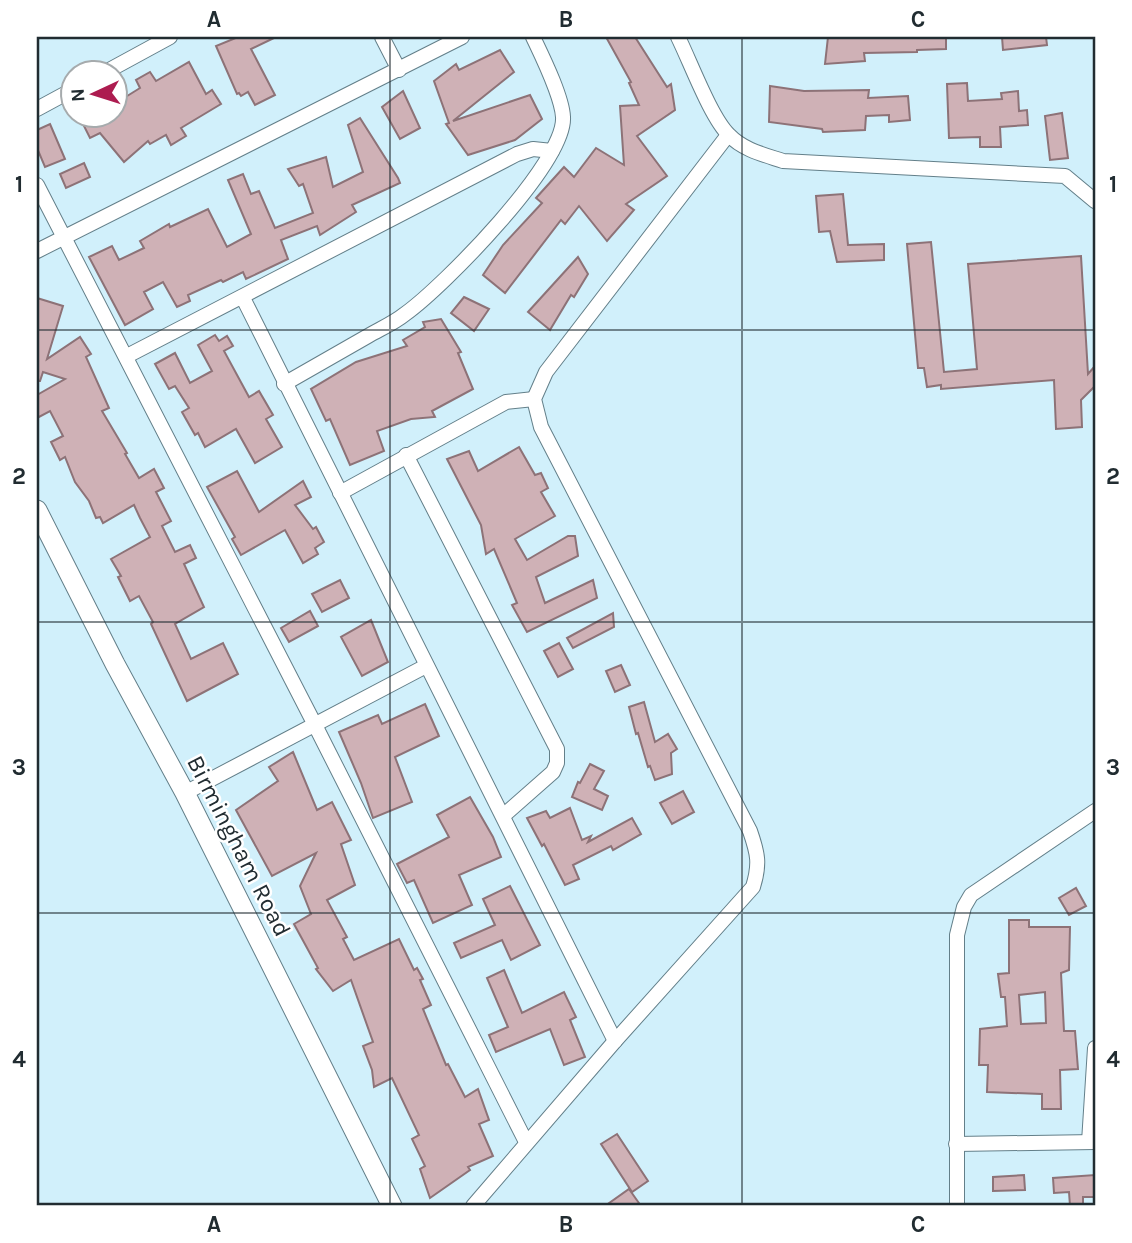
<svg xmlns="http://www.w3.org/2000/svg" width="1132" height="1243" viewBox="0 0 1132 1243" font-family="Karla,sans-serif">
<rect width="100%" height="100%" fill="#d1f0fb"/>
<g fill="#cfb1b6" stroke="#8d7277" stroke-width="2" fill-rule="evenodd">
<path d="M238,37h38l-25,12 24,46 -20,10 -7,-13 -7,4 -2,-3 -2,1 -21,-48z"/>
<path d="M606,37h29l32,50 4,-3 4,26 -38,26 30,40 -41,28 8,6 -27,31 -28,-35 -14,18 -4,-4 -56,73 -22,-18 20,-30 39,-42 -6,-5 28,-31 10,10 22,-29 28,17 -4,-59 19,-1 -10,-22 2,-1z"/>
<path d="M828,37h118v12l-29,1v2l-53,1 1,8 -40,3z"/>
<path d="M1002,37h44l1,8 -44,5z"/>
<path d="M500,50l14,22 -61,49 77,-26 12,24 -27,21 -47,15 -22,-31 3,-1 -15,-42 22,-17 3,6z"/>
<path d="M189,62l17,32 6,-4 9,14 -40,24 5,8 -15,9 -5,-10 -16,9 -2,-3 -24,21 -24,-29 -10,5 -11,-22h37v-13l24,-15 -4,-8 14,-8 6,9z"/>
<path d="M967,83l1,18 34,-2 -1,-6 17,-2 1,20 8,-1 1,15 -28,2 1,20h-21v-10l-31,1 -2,-54z"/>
<path d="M770,86l34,5 65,-1 -1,8 40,-2 2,24 -21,2v-7l-23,1 -1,14 -42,2 -1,-3 -53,-7z"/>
<path d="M403,91l17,37 -20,11 -18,-32z"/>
<path d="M1062,113l6,45 -18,2 -5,-44z"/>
<path d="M360,118l38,60 2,5 -48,22 4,7 -36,23 -3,-9 -36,14 7,19 -42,20 -3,-7 -20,10 -2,-2 -33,15 2,6 -13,6 -14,-25 -19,10 9,17 -28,16 -36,-68 23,-11 7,14 25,-12 -4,-7 29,-17 1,3 38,-18 19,38 24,-13 -23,-54 15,-6 8,20 8,-3 16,37 38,-15 -10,-29 -4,2 -11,-17 38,-12 7,30 30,-15 -15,-47z"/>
<path d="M50,124l15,35 -20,8 -8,-19v-18z"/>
<path d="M84,163l6,14 -24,11 -6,-14z"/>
<path d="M843,194l5,51 36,-1v16l-47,2 -7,-31 -11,1 -3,-36z"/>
<path d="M931,242l13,130 33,-3 -9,-105 113,-8 7,118 7,-8v20l-14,14 1,27 -26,2 -2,-49 -113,9v-4l-14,2 -3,-19h-6l-11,-124z"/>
<path d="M578,257l10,17 -14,23 -3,-2 -21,35 -22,-18z"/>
<path d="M464,297l25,12 -15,22 -23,-18z"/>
<path d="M37,298l26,8 -16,53 33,-22 11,17 -5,3 23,51 -7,3 25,42 -2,1 14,24 15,-9 10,19 -8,4 15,29 -9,5 13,26 15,-7 6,13 -12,6 20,43 -29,17 16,35 32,-16 15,31 -51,27 -36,-77 2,-2 -14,-26 -9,5 -12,-24 3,-1 -10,-17 39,-22 -10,-19 -6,-13 -31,18 -3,-6 -4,1 -7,-17 -14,-19 -10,-25 -5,3 -9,-18 12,-6 -13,-25 -13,7v-23l28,-16 -22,-7 -3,9h-3z"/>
<path d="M441,319l20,33 -3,1 15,36 -41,22 3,6 -24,2 -34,12 7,20 -34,14 -20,-46 -4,2 -15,-32 45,-27 51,-16 -4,-6 22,-13 -2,-5z"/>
<path d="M215,335l4,6 8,-5 6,10 -9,5 25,46 10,-6 14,24 -7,4 16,28 -27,16 -19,-34 -31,18 -7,-14 -3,2 -13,-23 7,-4 -14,-22 -6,3 -14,-25 20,-11 15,30 22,-12 -14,-26z"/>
<path d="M519,447l16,28 6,-2 7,15 -7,4 14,24 -40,23 12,21 41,-24h7l3,20 -42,21 9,26 48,-23 4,18 -70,34 -15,-27 5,-2 -23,-54 -8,5 -5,-29 -34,-66 22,-8 9,20z"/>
<path d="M237,471l22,41 44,-31 8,16 -16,8 18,24 3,-2 8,15 -9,6 3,6 -15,9 -18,-33 -44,25 -9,-16 3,-2 -28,-50z"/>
<path d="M340,580l9,18 -27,14 -10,-18z"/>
<path d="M310,611l8,15 -29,16 -8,-14z"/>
<path d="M613,613l1,14 -41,21 -6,-10z"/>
<path d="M371,620l17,42 -26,14 -21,-39z"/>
<path d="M559,643l14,26 -15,8 -14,-26z"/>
<path d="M621,665l9,20 -15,7 -9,-21z"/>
<path d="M644,702l11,40 13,-8 9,15 -6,4 1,21 -17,6 -5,-14 -2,1 -10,-34 -2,1 -7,-27z"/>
<path d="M425,704l14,32 -44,21 17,45 -39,16 -12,-35 -22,-51 39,-17 4,9z"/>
<path d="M293,752l24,58 15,-8 19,38 -10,4 14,41 -28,15 20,37 -4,2 11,21 45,-21 15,31 3,-2 6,11 -3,1 11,25 -8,4 23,56 2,-1 17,33 13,-8 11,31 -10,4 14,32 -25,11 2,3 -40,28 -10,-29 5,-3 -13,-27 7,-4 -27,-57 -18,9 -2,-17 -9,-24 10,-4 -22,-62 -18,11 -17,-22 2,-1 -24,-44 17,-10 -11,-28 16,-33 -44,23 -36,-66 42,-29 -9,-14z"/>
<path d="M590,764l14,7 -10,18 14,7 -6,14 -30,-13 6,-15 2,1z"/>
<path d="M683,791l11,21 -22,12 -12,-21z"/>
<path d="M470,797l23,40 8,20 -42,18 13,30 -39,18 -19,-43 -7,3 -10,-19 52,-27 -12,-22z"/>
<path d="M570,808l12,32 9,-4 -3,6 44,-24 9,16 -28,16 -2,-4 -38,19 6,14 -14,6 -21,-41 -2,2 -15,-28 19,-7 4,7z"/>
<path d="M510,886l30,59 -29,15 -9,-20 -41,18 -7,-15 41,-18 -12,-26z"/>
<path d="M1076,888l10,18 -17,9 -10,-17z"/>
<path d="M1009,920h20v7h41l-1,43 -8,3 3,58h11l3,38 -18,1 1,39h-19v-15l-55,-2 1,-27h-9l1,-36 27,-3 -2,-29h-4l-3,-23 11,-1zM1045,992l1,31 -25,1 -2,-29z"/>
<path d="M504,970l18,43 42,-21 12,25 -6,3 15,37 -21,8 -14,-36 -54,23 -7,-17 19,-8 -21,-49z"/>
<path d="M617,1134l31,47 -16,11 -31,-48z"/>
<path d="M1024,1175l1,15 -32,1v-14z"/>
<path d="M1095,1175v22h-12v9h-13l-1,-14 -15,1 -1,-15z"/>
<path d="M629,1189l12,17h-36z"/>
</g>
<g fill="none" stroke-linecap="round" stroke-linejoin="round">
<defs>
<g id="street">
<path d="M382,37l17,33"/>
<path d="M678,37c12,24 33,81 51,98 14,15 36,20 54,26l282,15 30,25"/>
<path d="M102,74l68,-37"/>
<path d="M37,109l37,-20"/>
<path d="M37,185l278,540 211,417"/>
<path d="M37,251l425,-214"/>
<path d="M243,298l372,743"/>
<path d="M127,356l390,-202 16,-5 19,2"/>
<path d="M284,384c28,-16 56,-32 84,-48 12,-7 26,-13 37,-22 38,-27 161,-152 158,-197 -1,-21 -21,-61 -30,-80"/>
<path d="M406,455l151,294v14l-4,9 -50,44"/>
<path d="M340,493l166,-91 28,-3"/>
<path d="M185,793l241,-127"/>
<path d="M1089,1142l6,-94"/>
<path d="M956,1144l139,-2"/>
<path d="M473,1206l142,-165 138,-154c7,-23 5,-33 -3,-56l-209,-404 -7,-28 12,-27 182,-237"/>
<path d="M957,1206v-271l7,-28 7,-12 124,-84"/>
</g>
<path id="secondary" d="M37,510l78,154 70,129 207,413"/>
</defs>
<use href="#street" stroke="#637f89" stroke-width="16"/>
<use href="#secondary" stroke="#637f89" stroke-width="21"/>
<use href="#street" stroke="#fff" stroke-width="14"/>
<use href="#secondary" stroke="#fff" stroke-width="19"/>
</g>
<path fill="none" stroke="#212c31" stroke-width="2" stroke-opacity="0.55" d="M390,37v1169M742,37v1169M37,330h1058M37,622h1058M37,913h1058"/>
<g text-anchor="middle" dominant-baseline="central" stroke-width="5" stroke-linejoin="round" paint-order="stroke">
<g font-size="24" fill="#212c31" stroke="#fff">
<text transform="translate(239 846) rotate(63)">Birmingham Road</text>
</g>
</g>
<rect width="1132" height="1243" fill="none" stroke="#ffffff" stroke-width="77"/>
<g transform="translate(94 94) rotate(266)"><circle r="33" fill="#ffffff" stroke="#a6abad" stroke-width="2"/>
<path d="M0-5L12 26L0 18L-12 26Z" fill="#ad1c50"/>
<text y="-10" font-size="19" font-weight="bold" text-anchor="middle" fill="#212c31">N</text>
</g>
<rect x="38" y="38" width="1056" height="1166" fill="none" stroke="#212c31" stroke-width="2.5"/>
<g font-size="23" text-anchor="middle" font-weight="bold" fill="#212c31">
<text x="214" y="27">A</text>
<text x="566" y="27">B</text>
<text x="918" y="27">C</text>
<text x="19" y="192">1</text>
<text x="1113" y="192">1</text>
<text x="19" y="484">2</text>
<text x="1113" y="484">2</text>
<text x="19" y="775">3</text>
<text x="1113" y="775">3</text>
<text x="19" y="1067">4</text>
<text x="1113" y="1067">4</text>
<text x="214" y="1232">A</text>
<text x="566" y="1232">B</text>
<text x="918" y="1232">C</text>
</g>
</svg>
